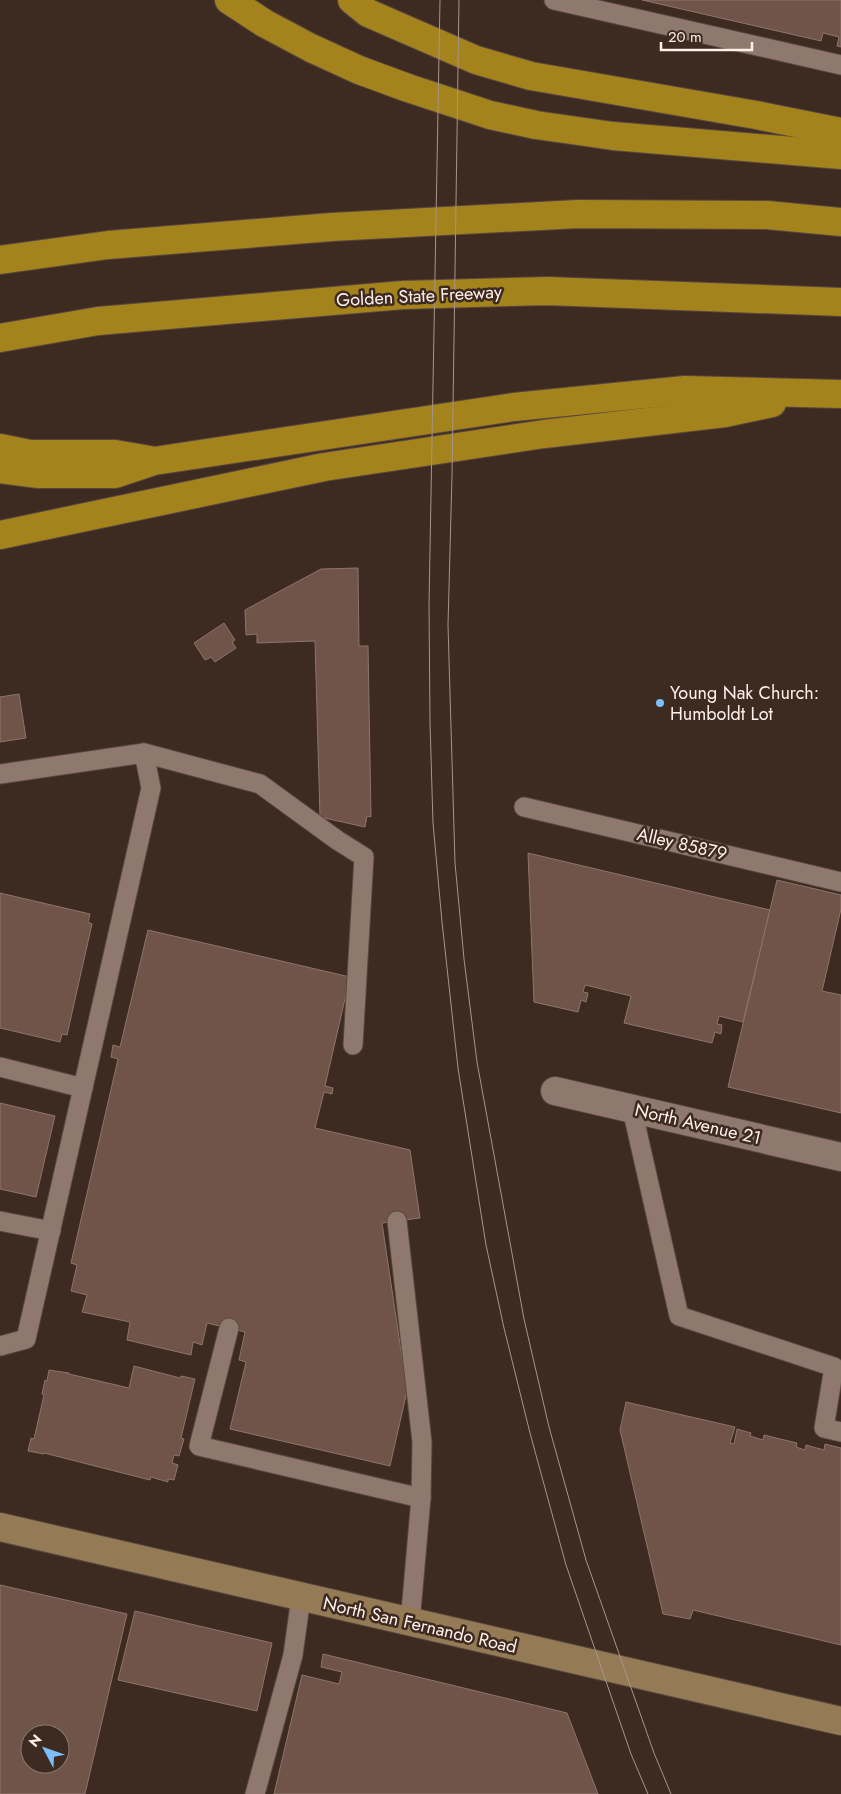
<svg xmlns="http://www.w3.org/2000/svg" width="841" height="1794" viewBox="0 0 841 1794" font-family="Jost,sans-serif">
<rect width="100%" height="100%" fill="#3d2a20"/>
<g fill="#715449" stroke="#8d756c" fill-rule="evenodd">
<path d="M642,0h199v47l-4,-1 2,-9 -16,-4 -2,8z"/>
<path d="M358,568l1,78h9l3,171 -4,-1 -2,11 -45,-10 -5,-176 -58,2v-9l-11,1 -1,-25 76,-41z"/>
<path d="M224,623l11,17 -3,2 4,6 -21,14 -4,-5 -6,3 -11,-17z"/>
<path d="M19,694l7,44 -26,4v-45z"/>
<path d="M528,853l242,57 -27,112 -24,-6 -2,8 5,1 -1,9 -6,-2 -3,11 -88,-20 7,-27 -46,-11 -2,7 5,1 -2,9 -5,-2 -3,12 -44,-10z"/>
<path d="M777,880l64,15v14l-19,82 19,4v118l-113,-26z"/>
<path d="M0,893l90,21 -2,8 4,2 -25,111 -5,-1 -2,8 -60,-14z"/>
<path d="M148,930l202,47 -25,109 8,2 -1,6 -8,-2 -9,36 95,22 10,68 -38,5 25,168 -17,75 -160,-37 16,-67 -7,-2 6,-28 -38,-9 -5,22 -9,-3 -2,13 -64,-15 3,-18 -48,-10 5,-17 -16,-4 6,-26 -6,-2 47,-204 -7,-2 2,-12 7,2z"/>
<path d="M0,1103l55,13 -19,81 -36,-8z"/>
<path d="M134,1366l46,12 1,-2 14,3 -14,59 3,1 -5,17 -5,-1 -2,8 6,2 -4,15 -6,-1v3l-17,-5 -1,3 -106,-27v1l-16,-3 3,-13 3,1 10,-44 -2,-1 3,-14 2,1 2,-11 20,3v1l60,14z"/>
<path d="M626,1402l109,25 -5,16 4,1 3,-15 14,4 -1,3 13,4 1,-5 33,8 -1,4 9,3 1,-5 18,5 1,-6 16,4v197l-148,-35 -3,9 -27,-5 -43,-184z"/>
<path d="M0,1585l127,29 -42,180h-85zM30,1734h30v30h-30z"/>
<path d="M135,1611l137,32 -15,68 -139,-31z"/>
<path d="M323,1654l244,59 31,81h-324l28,-119 37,9 3,-12 -21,-5z"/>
</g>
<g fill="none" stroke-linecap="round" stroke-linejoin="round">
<defs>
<g id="service">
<path d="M554,0l287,65"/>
<path d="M144,753l116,31 77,56 27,17 -11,188"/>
<path d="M0,774l144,-21 7,35 -125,551 -26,7"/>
<path d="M524,807l317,75"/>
<path d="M0,1067l83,21"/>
<path d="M632,1109l47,207 155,51 -10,61 17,4"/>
<path d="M0,1221l51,10"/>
<path d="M397,1221l25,221 -1,56 -11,125"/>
<path d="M229,1328l-30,118 222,52"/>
<path d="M255,1794l38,-139 8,-58"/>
</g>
<path id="minor" d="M555,1091l286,66"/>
<path id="secondary" d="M0,1527l841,194"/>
<g id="motorway">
<path d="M229,0l35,23 47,25 48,22 49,18 82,27 46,10 77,11 228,19"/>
<path d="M352,0l16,13 108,47 55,16 225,39 85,17"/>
<path d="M0,260l108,-15 224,-18 246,-13 189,1 74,7"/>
<path d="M0,338l98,-17 305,-26 144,-4 294,11"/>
<path d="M0,448l30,6h85l35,6"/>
<path d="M0,469l37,5h78l39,-13 360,-54 171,-17 156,4"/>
<path d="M0,535l324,-68 220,-33 181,-21 47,-10"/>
</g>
</defs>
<use href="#service" stroke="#58483f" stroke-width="21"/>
<use href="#minor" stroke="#58483f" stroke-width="30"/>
<use href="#secondary" stroke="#58483f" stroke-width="30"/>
<use href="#motorway" stroke="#58483f" stroke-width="30"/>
<use href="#service" stroke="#8f786d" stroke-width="19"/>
<use href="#minor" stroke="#8f786d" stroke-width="28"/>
<use href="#secondary" stroke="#957b55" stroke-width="28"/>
<use href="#motorway" stroke="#a4821c" stroke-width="28"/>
<g stroke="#a5958d" stroke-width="1">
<path d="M440,0l-11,605 1,118 3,100 9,99 16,146 28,177 18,83 26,105 36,132 65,189 17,40"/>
<path d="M459,0l-7,475 -4,150 7,238 9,96 13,103 47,257 25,108 37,133 68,193 17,41"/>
</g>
</g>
<circle fill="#7cbef9" stroke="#3d2a20" stroke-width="2" cx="660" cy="703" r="5"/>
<g text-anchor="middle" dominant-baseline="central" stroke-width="5" stroke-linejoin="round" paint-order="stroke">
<g font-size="18" fill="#fef1ea" stroke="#3d2a20">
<text transform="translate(419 296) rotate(-3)">Golden State Freeway</text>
<text transform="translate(682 844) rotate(13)">Alley 85879</text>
<text transform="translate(698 1124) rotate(13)">North Avenue 21</text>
<text transform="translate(420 1625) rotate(13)">North San Fernando Road</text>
</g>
<g font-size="18" fill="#fef1ea" stroke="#3d2a20" text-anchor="start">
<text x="670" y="693">Young Nak Church:<tspan x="670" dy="21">Humboldt Lot</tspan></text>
</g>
</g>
<g transform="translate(45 1749) rotate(311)"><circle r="24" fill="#3d2a20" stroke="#8a7a71"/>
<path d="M0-4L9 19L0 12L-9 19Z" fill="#7cbef9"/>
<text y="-8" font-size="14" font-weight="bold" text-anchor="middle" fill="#fef1ea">N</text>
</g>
<path d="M661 42v8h91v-8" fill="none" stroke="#fef1ea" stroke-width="2.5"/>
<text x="668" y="42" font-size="15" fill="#fef1ea" stroke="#3d2a20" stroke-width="4" paint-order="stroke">20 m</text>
</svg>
